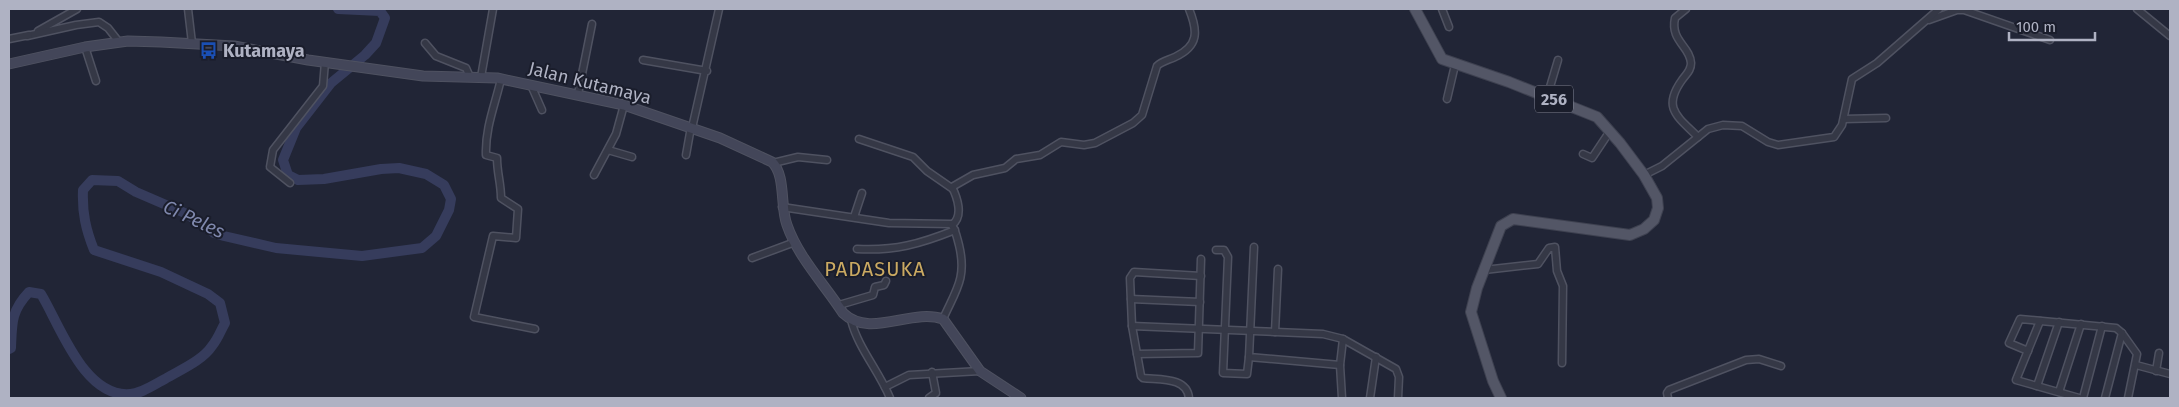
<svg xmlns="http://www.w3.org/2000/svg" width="2179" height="407" viewBox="0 0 2179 407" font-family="'Fira Sans',sans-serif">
<rect width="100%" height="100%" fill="#212536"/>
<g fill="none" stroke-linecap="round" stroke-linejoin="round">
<path stroke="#363c5c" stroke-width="10" d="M9,349l2,-1c1,-25 0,-37 18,-56l12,2c19,31 43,104 89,100 11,0 25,-10 35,-15 15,-9 37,-18 47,-33 6,-7 9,-16 13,-23l-5,-20 -12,-9 -47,-22 -67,-22c-8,-20 -12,-37 -11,-60l9,-10 26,1 18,11 51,22 27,19 10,3 52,12 86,8 60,-8 14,-12 13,-26 2,-11 -7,-14 -18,-11 -27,-6 -18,1 -57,10 -26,1 -10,-5 -5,-15 13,-32 35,-45 34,-28 11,-12 9,-25 -5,-7 -42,-2"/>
<defs>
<g id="minor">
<path d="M188,9l4,34"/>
<path d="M1442,9l7,18"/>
<path d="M1686,9l-11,9c-5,23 15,28 16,45 0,8 -5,11 -9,17 -20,28 -5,36 16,57"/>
<path d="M2137,9l33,27"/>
<path d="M1929,20l28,-10h7l86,30"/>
<path d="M38,31l39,-22"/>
<path d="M27,36l49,-11 23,-3 9,6 11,14"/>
<path d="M9,39l20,-4"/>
<path d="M425,43l11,13 30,12 4,9"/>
<path d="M85,47l11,34"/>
<path d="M643,60l64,11"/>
<path d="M481,77l12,-68"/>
<path d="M501,79c-6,26 -16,49 -15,76l11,3c0,15 4,25 4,40l17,11 -2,29 -23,-2 -19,81 61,12"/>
<path d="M531,85l11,25"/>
<path d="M578,94l14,-70"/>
<path d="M1547,97l11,-37"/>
<path d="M1447,99l8,-34"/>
<path d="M1844,119l42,-1"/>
<path d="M692,128l27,-119"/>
<path d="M859,139l54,18 14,14 26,18"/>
<path d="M608,150l24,7"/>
<path d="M1583,154l9,4 18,-27"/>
<path d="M686,155l5,-28"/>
<path d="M773,163l25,-6 29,3"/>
<path d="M594,175l22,-41 8,-29"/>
<path d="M1644,175l18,-9 46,-37 15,-4 19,1 26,16 10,3 56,-8 8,-12 10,-46 25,-16 62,-54"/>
<path d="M290,183l-20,-16 3,-17 50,-64 2,-24"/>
<path d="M782,207l107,16 62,1c5,6 6,14 8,21 8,33 -3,45 -16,74"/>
<path d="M854,217l8,-24"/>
<path d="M952,225c12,-9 5,-28 0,-38l21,-12 32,-7 11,-9 24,-4 21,-13 23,3 11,-2 38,-20 9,-8 15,-49c5,-5 12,-6 18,-9 24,-11 23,-26 14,-48"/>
<path d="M1254,247l-5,110 91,8 3,-26"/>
<path d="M857,249c38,2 63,-5 98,-19"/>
<path d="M1216,250h8l4,7 -5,116 24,1 2,-17"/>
<path d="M752,258l43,-16"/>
<path d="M1484,270l54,-6 11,-16 6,-1 2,24 6,15 -1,77"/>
<path d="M1131,299l69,3"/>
<path d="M839,305l34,-10 2,-8 9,-2 2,-4"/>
<path d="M851,320c7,28 28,51 39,78"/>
<path d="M2040,321l-24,59 63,18"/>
<path d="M1132,326l191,8 20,5 53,30 3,8 -1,21"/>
<path d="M1275,332l3,-63"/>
<path d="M2028,351l-19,-8 11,-24 96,9 6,5 15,21 -9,44"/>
<path d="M1137,354l61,-1 3,-94"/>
<path d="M1340,365l2,33"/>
<path d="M2136,365l34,9"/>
<path d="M2156,371l3,-18"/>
<path d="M2037,386l22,-64"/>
<path d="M885,387l24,-12 71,-4"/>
<path d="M2059,392l22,-68"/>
<path d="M929,398l7,-5 -4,-21"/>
<path d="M1189,398c-2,-21 -29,-18 -46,-20l-2,-2 -9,-50 -2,-48 4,-6 67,4"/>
<path d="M1370,398l6,-41"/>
<path d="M1668,398l-1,-5 2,-3 77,-30 13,-1 22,7"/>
<path d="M2083,398l19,-72"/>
<path d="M2105,398l17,-65"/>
</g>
<path id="secondary" d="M9,64l76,-17 43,-6 33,1 73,4 74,14 115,16 74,2 127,27 96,33 52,24c14,13 8,45 15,63 11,32 38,60 56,88 27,26 68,-5 100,6l37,52 41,27"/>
<path id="primary" d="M1415,9l27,50 67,23 88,35 23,26 24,32 13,23 1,10 -4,12 -10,9 -14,6 -117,-16 -12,7 -24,62 -6,24 22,69 8,17"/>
</defs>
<use href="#minor" stroke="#4f5261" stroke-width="9"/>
<use href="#secondary" stroke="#4f5261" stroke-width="11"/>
<use href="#primary" stroke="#3e4150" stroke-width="12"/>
<use href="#minor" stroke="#353846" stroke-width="6"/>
<use href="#secondary" stroke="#434659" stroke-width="9"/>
<use href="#primary" stroke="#535666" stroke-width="10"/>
</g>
<defs>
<symbol id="bus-bare" viewBox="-9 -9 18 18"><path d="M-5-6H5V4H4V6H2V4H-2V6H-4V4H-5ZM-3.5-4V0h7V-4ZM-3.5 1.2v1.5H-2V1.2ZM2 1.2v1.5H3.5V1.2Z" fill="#1a4fb4" stroke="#1a1d2b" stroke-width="2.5" paint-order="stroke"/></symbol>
</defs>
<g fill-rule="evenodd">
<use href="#bus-bare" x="196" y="38" width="25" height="25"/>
</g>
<g text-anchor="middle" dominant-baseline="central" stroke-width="4" stroke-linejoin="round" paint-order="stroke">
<rect fill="#1a1d2b" stroke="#828595" stroke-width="1" x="1535" y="85.5" width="38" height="27" rx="4"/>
<g font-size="16" font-weight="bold" fill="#afb2c3">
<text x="1554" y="99">256</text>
</g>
<g font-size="18" font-weight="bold" fill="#afb2c3" stroke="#1a1d2b" text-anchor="start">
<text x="223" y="51">Kutamaya</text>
</g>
<g font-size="18" fill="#afb2c3" stroke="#1a1d2b">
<text transform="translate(590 83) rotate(14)">Jalan Kutamaya</text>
</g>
<g font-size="19" font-style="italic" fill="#8089ae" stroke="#1a1d2b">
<text transform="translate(194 219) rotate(25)">Ci Peles</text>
</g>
<g font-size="20" letter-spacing="1" fill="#cbaa62" stroke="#1a1d2b">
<text x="875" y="269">PADASUKA</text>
</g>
</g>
<rect width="2179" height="407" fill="none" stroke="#afb2c3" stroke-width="20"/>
<path d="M2009 32v8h86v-8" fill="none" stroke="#afb2c3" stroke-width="2.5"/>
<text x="2016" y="32" font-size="15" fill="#afb2c3" stroke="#1a1d2b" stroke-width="4" paint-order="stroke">100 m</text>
</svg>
